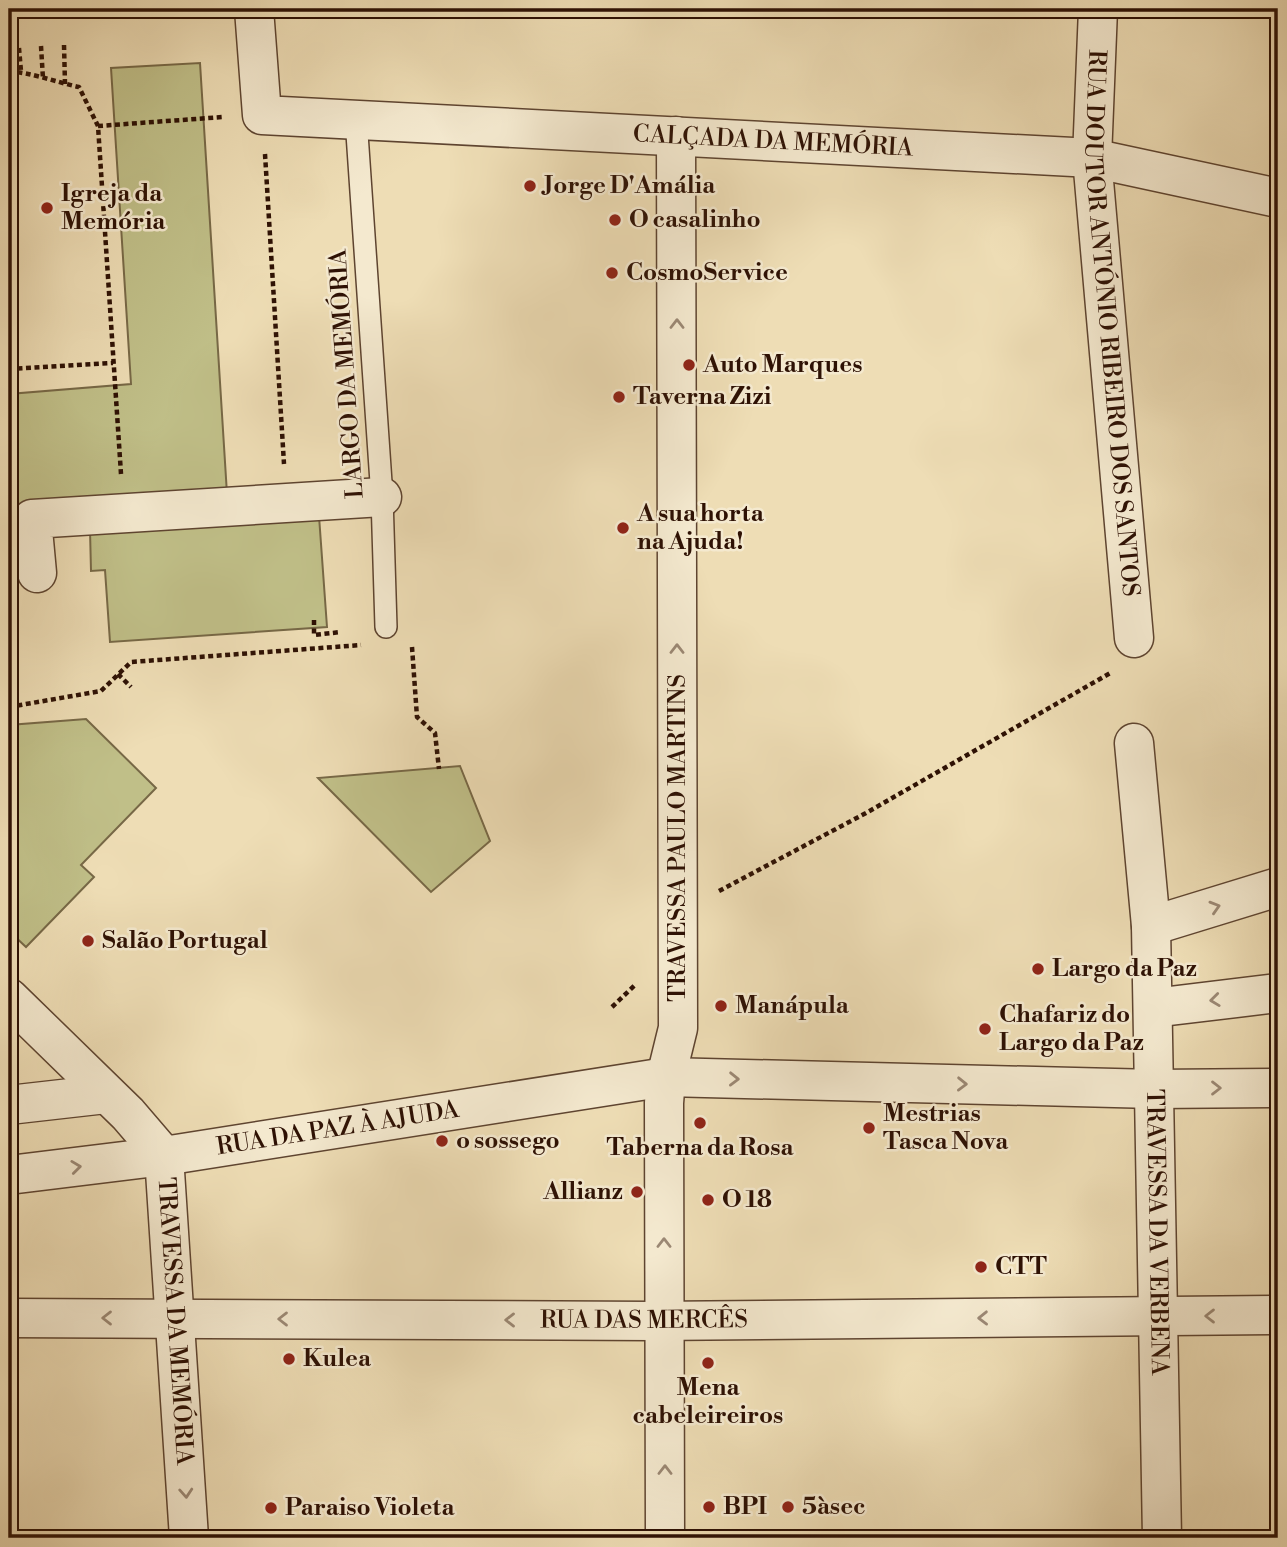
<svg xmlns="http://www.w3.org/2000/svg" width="1287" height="1547" viewBox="0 0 1287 1547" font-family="'Libre Bodoni',serif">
<rect width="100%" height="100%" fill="#eeddb5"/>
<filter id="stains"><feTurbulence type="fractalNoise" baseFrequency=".00286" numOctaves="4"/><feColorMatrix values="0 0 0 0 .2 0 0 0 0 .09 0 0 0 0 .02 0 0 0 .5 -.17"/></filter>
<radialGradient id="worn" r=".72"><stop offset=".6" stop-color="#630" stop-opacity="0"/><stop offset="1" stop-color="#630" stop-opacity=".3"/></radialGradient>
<g fill="#c0bf88" stroke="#776846" stroke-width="2">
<path d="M200,63l27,431 -218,14v-114l122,-10 -20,-316z"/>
<path d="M319,516l8,111 -217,15 -5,-72 -14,1 -1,-41z"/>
<path d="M86,719l70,69 -75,77 13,12 -68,70 -17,-16v-127l3,-3 -3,-3v-73z"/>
<path d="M460,766l30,75 -59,51 -113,-114z"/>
</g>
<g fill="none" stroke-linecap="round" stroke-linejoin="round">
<defs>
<path id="service" d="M356,119l26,378 4,130"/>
<g id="minor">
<path id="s1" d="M254,9l8,106 830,43 186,40"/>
<path id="s2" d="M1098,9l-6,149 42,480"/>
<path d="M37,573l-5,-54 350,-22"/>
<path id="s3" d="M1134,743l17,183 11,612"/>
<path d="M1151,926l127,-39"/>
<path id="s4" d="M9,998l119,116 36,42 25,382"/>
<path d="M1153,1008l125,-15"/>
<path d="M9,1105l97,-11"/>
<path id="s5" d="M9,1175l155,-19 502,-79 488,12 124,-1"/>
<path id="s6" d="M9,1318l644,3 625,-6"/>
<path d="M665,1538l-1,-435 2,-26 12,-49 -2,-892"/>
</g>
</defs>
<use href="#service" stroke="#5e4430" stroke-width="24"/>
<use href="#minor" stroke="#5e4430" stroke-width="41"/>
<g stroke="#2e1104" stroke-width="4.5" stroke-dasharray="5 3.5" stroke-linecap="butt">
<path d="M64,45l1,39"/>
<path d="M41,46l2,33"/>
<path d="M19,48l2,23"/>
<path d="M9,72c18,-1 50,11 70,15l19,39 23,348"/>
<path d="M98,126l125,-9"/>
<path d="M265,154l19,310"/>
<path d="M9,369l104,-6"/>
<path d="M314,620v15l27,-3"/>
<path d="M412,647l5,70 18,16 4,36"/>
<path d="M118,674l13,13"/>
<path d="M9,707l92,-16 30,-29 230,-17"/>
<path d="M719,891l147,-78 246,-141"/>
<path d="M612,1007l23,-22"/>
</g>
<use href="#service" stroke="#f4e9cf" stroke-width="21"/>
<use href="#minor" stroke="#f4e9cf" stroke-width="38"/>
</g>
<defs><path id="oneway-chevron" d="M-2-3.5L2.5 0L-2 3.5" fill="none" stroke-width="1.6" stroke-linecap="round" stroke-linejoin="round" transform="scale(1.75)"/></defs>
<g stroke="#9b8874">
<use href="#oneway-chevron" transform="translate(677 324) rotate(-90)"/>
<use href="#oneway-chevron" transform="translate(677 649) rotate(-90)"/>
<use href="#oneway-chevron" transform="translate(1215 907) rotate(-17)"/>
<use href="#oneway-chevron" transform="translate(1215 1000) rotate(173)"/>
<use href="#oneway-chevron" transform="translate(734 1079) rotate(1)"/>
<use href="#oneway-chevron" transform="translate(962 1084) rotate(1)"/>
<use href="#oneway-chevron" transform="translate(1216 1088)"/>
<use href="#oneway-chevron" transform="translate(76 1167) rotate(-7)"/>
<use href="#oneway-chevron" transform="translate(664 1243) rotate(-90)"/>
<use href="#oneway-chevron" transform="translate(1210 1316) rotate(180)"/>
<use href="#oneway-chevron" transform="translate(107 1318) rotate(-180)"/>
<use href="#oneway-chevron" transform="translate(983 1318) rotate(179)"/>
<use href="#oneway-chevron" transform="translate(283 1319) rotate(-180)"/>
<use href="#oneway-chevron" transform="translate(510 1320) rotate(-180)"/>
<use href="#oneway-chevron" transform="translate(665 1470) rotate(-90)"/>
<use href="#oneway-chevron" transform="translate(186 1493) rotate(86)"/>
</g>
<g fill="#8f2418" stroke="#f4e9cf" stroke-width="2.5">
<circle cx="530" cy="186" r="7"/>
<circle cx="47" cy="208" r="7"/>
<circle cx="615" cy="220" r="7"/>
<circle cx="612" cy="273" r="7"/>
<circle cx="689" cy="365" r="7"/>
<circle cx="619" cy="397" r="7"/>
<circle cx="623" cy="528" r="7"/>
<circle cx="88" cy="941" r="7"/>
<circle cx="1038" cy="969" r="7"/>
<circle cx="721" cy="1006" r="7"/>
<circle cx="985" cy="1029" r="7"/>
<circle cx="700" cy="1123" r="7"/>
<circle cx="869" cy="1128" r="7"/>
<circle cx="442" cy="1141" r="7"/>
<circle cx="637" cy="1192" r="7"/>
<circle cx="708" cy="1200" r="7"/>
<circle cx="981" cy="1267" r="7"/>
<circle cx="289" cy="1359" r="7"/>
<circle cx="708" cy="1363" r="7"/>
<circle cx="709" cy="1507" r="7"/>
<circle cx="788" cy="1507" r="7"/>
<circle cx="271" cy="1508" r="7"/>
</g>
<g text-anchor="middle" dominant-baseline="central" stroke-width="5" stroke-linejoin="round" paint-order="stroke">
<g font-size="24" fill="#2e1104" stroke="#f4e9cf">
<text stroke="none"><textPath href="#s1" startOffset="618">CALÇADA DA MEMÓRIA</textPath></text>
<text stroke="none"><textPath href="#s2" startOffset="315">RUA DOUTOR ANTÓNIO RIBEIRO DOS SANTOS</textPath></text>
<text transform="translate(347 374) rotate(-94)">LARGO DA MEMÓRIA</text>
<text transform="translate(678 838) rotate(-90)">TRAVESSA PAULO MARTINS</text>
<text stroke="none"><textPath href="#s5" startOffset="332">RUA DA PAZ À AJUDA</textPath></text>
<text stroke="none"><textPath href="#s3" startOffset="490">TRAVESSA DA VERBENA</textPath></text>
<text stroke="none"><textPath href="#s4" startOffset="387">TRAVESSA DA MEMÓRIA</textPath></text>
<text stroke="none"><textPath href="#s6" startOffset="635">RUA DAS MERCÊS</textPath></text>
</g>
<g font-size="24" font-weight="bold" fill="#2e1104" stroke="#f4e9cf" text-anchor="start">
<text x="544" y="186">Jorge D'Amália</text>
<text x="61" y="194">Igreja da<tspan x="61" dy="28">Memória</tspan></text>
<text x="629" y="220">O casalinho</text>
<text x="626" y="273">CosmoService</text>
<text x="703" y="365">Auto Marques</text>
<text x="633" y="397">Taverna Zizi</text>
<text x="637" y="514">A sua horta<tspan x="637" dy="28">na Ajuda!</tspan></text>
<text x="102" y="941">Salão Portugal</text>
<text x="1052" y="969">Largo da Paz</text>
<text x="735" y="1006">Manápula</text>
<text x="999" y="1015">Chafariz do<tspan x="999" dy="28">Largo da Paz</tspan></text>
<text x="883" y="1114">Mestrias<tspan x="883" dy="28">Tasca Nova</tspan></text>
<text x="456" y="1141">o sossego</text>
<text x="700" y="1148" text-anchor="middle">Taberna da Rosa</text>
<text x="623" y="1192" text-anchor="end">Allianz</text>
<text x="722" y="1200">O 18</text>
<text x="995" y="1267">CTT</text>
<text x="303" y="1359">Kulea</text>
<text x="708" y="1388" text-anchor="middle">Mena<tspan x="708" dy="28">cabeleireiros</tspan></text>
<text x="723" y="1507">BPI</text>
<text x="802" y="1507">5àsec</text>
<text x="285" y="1508">Paraiso Violeta</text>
</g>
</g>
<rect width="1287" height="1547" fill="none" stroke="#eeddb5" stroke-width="35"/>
<rect x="10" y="10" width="1266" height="1526" fill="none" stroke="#2e1104" stroke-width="3.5"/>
<rect x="18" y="18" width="1252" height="1512" fill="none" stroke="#2e1104" stroke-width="2"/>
<rect width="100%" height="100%" filter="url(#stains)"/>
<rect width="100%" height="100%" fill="url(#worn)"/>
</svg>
